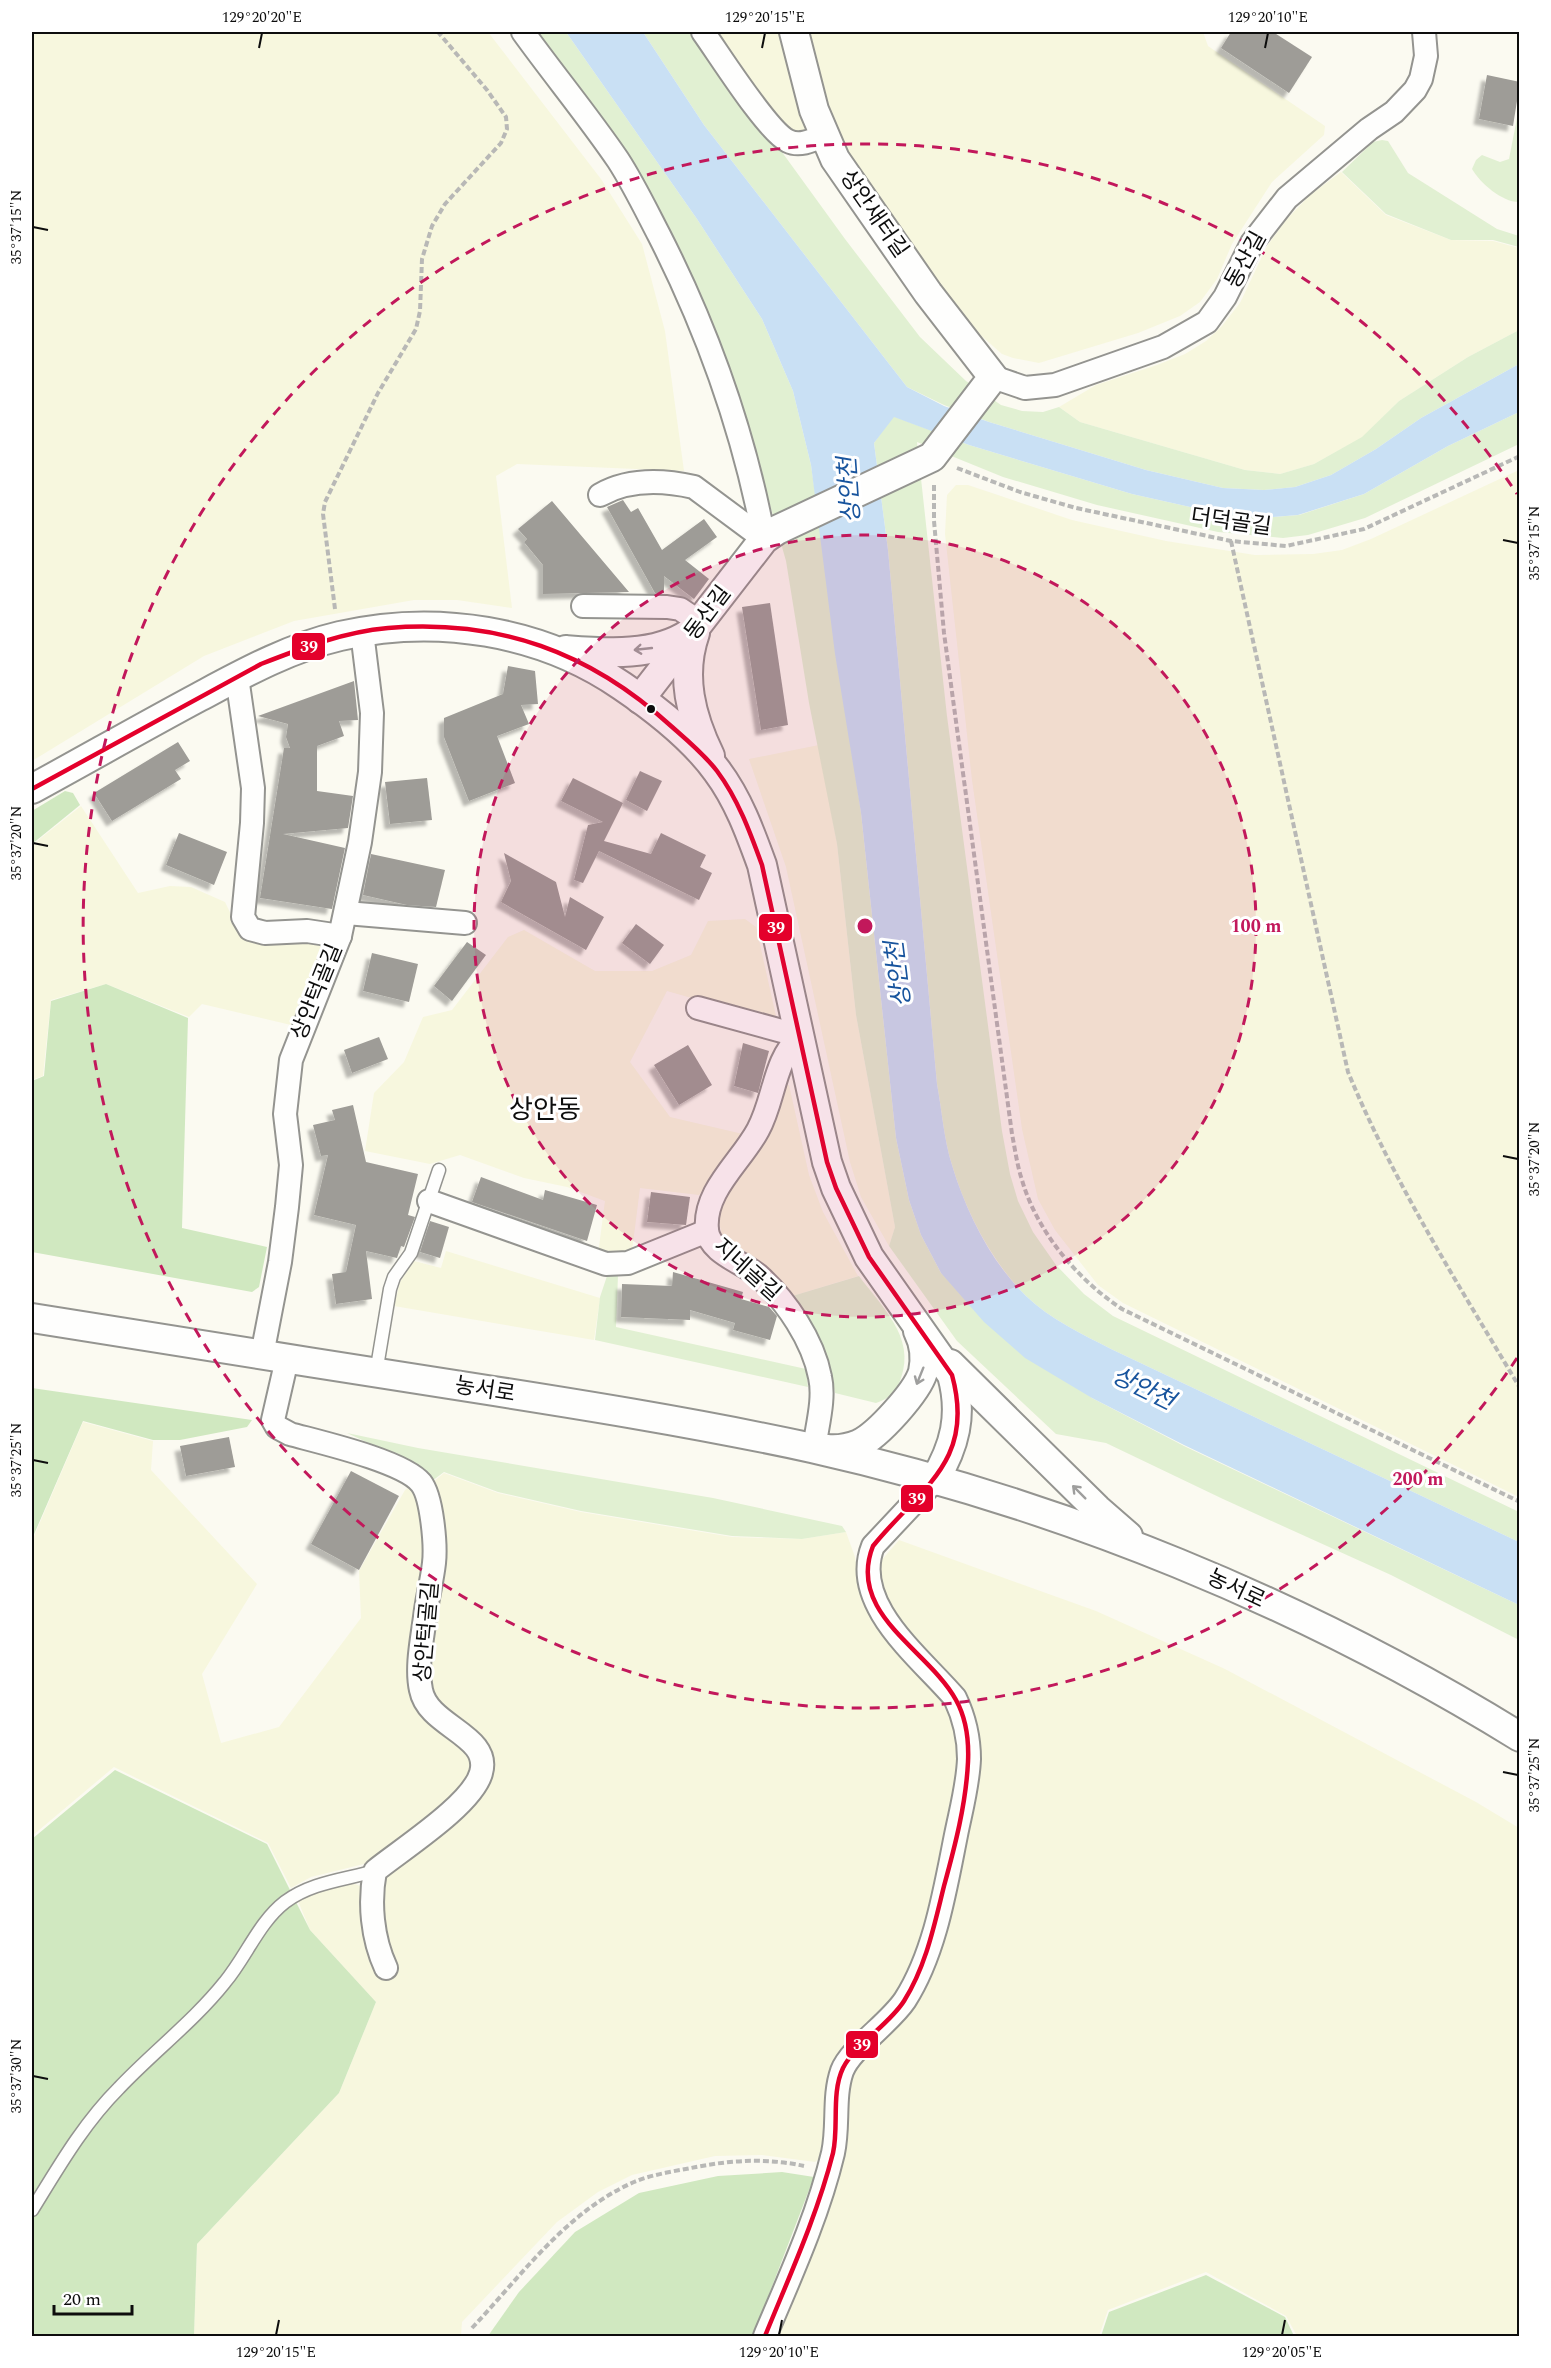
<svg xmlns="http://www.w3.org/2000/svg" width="1551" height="2368" viewBox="0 0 1551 2368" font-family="Spectral,'Noto Sans KR',serif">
<defs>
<filter id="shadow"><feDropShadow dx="-5.5" dy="5.5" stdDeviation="1.5" flood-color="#0004"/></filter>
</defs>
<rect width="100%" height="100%" fill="#fbfaf1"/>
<g fill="#f7f7de">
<path d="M32,32h456l113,147 41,65 23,87 19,140 -167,-7 -21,12 16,132 -55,-8h-43l-120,21 -90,35 -172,105z"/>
<path d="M711,32h68l8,32 21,62 -2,4 -3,4 -19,-5z"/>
<path d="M809,32h394l5,14 117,80 -1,9 -52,47 -40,62 -15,35 -17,23 -20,14 -42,17 -99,30 -26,-5 -11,-4 -33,-29 -95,-133 -25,-39 -17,-37z"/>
<path d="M1341,172l45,43 65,25 42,1 26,7v82l-51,27 -69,44 -36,36 -49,27 -34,10 -35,-4 -165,-48 -21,-15 37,-22 61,-20 28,-11 21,-13 16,-15 18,-23 27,-57 19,-26 24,-25z"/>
<path d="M1519,470v1027l-396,-194 -25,-18 -43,-55 -17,-31 -16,-70 -50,-349 -27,-246 2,-39 9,-10h12l104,35 94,21 89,14 58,-1 29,-4 29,-11z"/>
<path d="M819,745l18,99 19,171 39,212 -6,19 -28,-49 -11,-35 -64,-295 -37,-108z"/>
<path d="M81,806l57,87 32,-7 21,1 34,15 12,25 81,15 5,4 2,5 -15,37 -19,37 -89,-21 -13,13 -83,-33 -55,16 -8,76 -11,4v-235z"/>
<path d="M745,919l11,8 20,89 -4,5 -105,-30 -37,71 40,55 77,18 -48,60 -59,-7 -8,63 -34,3 7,-53 -38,-14 -43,-9 -64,-23 -30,9 -65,-13 9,-58 30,-31 19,-45 29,-7 56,-73 16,-7 71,41h57l39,-16 17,-34z"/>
<path d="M789,1085l20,90 14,37 35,64 -69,21 -58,-49 -9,-13 -3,-13 1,-22 62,-114z"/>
<path d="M446,1251l154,47 -6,42 -200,-34 6,-24 14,-21 27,7z"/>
<path d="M83,1422l70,19 -2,29 106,114 -55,90 19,69 58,-16 82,-109 -2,-47 46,-81 4,-3 10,6 8,53 -15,151 6,15 8,10 45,28v28l-39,37 -60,47 -61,15 -20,11 -23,-45 -154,-76 -82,69v-295z"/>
<path d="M444,1473l54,20 83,19 151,25 70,2 44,-7 9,25 8,46 11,22 62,68 14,21 6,18 2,26 -3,31 -26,122 -14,49 -19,33 -57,58 -5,13 -11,91 -8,7 -53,-7 -47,1 -83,19 -34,17 -41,30 -95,100 -1,14h-267l3,-92 142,-151 37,-91 -66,-72 -12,-29 38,-16 16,-2 8,3 5,7 19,60 -2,-77 105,-98 -58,-87 4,-209z"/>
<path d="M899,1540l197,71 129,58 251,133 43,26v508h-222l-11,-20 -80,-44 -98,38 -9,26h-324l79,-268 56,-62 64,-274 -83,-117 -13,-38 2,-15z"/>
</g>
<g fill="#e1f0d2">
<path d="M534,32h32l131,187 65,100 31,72 18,74 50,348 35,325 13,62 12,35 20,38 151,125 92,48 335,159v35l-128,-65 -168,-76 -117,-56 -50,-9 -99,-93 -68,-95 6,-19 -39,-212 -19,-171 -28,-141 -23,-142 -45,-158 -30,-78z"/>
<path d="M643,32h52l150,207 75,98 46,44 35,24 21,6 21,1 16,-5 21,15 165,48 35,4 34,-10 48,-27 37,-36 69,-44 51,-27v34l-98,54 -45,31 -45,26 -36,12 -31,3 -41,-2 -77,-18 -157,-48 -45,-17 -37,-18 -203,-262z"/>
<path d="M1519,108l1,94c-17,1 -40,-19 -48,-33l4,-9 6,-5 18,7 9,-3z"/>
<path d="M1382,140l6,1 20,32 89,56 22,7v11l-26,-7h-42l-65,-26 -44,-42 31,-30z"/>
<path d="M1519,412v32l-154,74 -57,17 -25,3 -65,-6 -121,-27 -94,-28 -86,-35 30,274 55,415 8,43 8,27 15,31 23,33 28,29 29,22 406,196v30l-408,-193c-29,-15 -61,-30 -85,-53 -35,-35 -60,-84 -74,-131 -8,-25 -10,-54 -15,-81l-49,-534 -14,-107 19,-27 76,29 163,49 85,19 44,5 38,-3 65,-21 84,-48z"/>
<path d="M608,1273l10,2 -2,52 190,42 2,18 -213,-47 5,-43z"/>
<path d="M859,1276c22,30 57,61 42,102 -4,13 -12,21 -25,25l-41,-10 -5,-23 -41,-73z"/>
<path d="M347,1433l71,15 295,50 129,28 4,6 -44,7 -70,-3 -151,-25 -83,-19 -54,-20 -12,9 -27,-21z"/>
</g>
<g fill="#d0e8c0">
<path d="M65,791l8,2 7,12 -48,39v-33z"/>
<path d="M106,984l82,34 -6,210 85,19 -8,40 -7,5 -220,-40v-171l12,-5 7,-75z"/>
<path d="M32,1388l220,32 -5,7 -67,13h-27l-70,-19 -51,118z"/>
<path d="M115,1770l152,74 43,86 66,72 -37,91 -142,151 -3,92h-162v-497z"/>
<path d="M782,2172l32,5 -61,159h-265l31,-44 56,-60 64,-39 79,-17z"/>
<path d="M1206,2275l79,42 9,19h-193l8,-24z"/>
</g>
<path fill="#c9e0f4" d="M566,32h77l61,93 203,262 37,19 45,16 157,48 77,18 41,2 31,-3 36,-12 45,-26 45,-31 98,-54v48l-71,34 -84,48 -66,21 -37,3 -44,-5 -85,-19 -163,-49 -75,-28 -20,26 14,107 49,534c5,27 7,56 15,81 14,47 39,97 74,131 24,23 56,38 85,53l408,193v63l-335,-160 -92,-47 -67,-40 -41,-36 -43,-49 -20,-38 -12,-35 -13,-62 -35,-325 -26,-159 -24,-189 -18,-74 -31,-72 -65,-100z"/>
<g fill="#9e9c97" filter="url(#shadow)">
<path d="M1231,32h42l39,25 -23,36 -68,-45z"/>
<path d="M1487,75l33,7 -7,44 -34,-7z"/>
<path d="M623,500l8,12 7,-4 24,42 42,-31 13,18 -32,23 24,19 -15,20 -30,-23v17h-9l-48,-86z"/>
<path d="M552,501l77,91 -86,2v-29l-19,-23 3,-3 -9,-10z"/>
<path d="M770,603l18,122 -27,5 -19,-123z"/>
<path d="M508,666l27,5 3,33 -17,1 8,19 -32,12 18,47 -46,18 -25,-64v-19l59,-24z"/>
<path d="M354,681l4,39 -19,1 5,15 -27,10v45l36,5 -5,32 -65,6 62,14 -13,61 -72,-11 24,-150h6l-4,-11 2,-13 -30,-8z"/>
<path d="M178,742l12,19 -15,9 6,9 -69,42 -18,-28z"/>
<path d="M640,771l22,10 -15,30 -21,-11z"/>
<path d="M427,778l5,42 -42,4 -5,-42z"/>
<path d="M573,778l50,25 -19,38 47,13 10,-21 45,22 -6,12 12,6 -13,27 -100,-49 -16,32 -9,-3 14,-55 15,-3 -42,-21z"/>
<path d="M179,833l48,19 -13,33 -48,-20z"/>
<path d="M504,853l52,29 9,35 5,-20 34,20 -18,33 -85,-48 10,-21z"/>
<path d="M371,854l74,16 -9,37 -29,-2 -44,-10z"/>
<path d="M636,924l28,21 -14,19 -28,-21z"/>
<path d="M467,942l19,13 -34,46 -18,-15z"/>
<path d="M372,953l46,11 -9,38 -46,-11z"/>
<path d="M379,1037l9,22 -36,14 -8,-23z"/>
<path d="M743,1043l26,8 -11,42 -24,-7z"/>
<path d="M688,1045l24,40 -33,20 -25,-40z"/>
<path d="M353,1105l13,57 52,12 -10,41 7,2 -11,30 -3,-1 -4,12 -31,-7 6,48 -36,5 -4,-30 14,-2 10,-47 -42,-10 14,-60 -7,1 -8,-31 22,-5 -3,-10z"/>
<path d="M481,1177l62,23 2,-10 52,15 -10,36 -115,-39z"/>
<path d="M651,1192l39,5 -4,28 -39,-3z"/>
<path d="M430,1221l19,6 -9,31 -20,-6z"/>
<path d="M673,1272l70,20 -2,7 28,8 8,9 -7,24 -37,-10 2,-7 -45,-13v10l-69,-3 1,-33 50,2z"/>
<path d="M229,1437l6,30 -49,9 -6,-30z"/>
<path d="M351,1471l48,25 -40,74 -48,-26z"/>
</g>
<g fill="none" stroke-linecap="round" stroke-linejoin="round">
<defs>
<g id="service">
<path d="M376,1373l14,-84 4,-12 17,-24 28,-83"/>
<path d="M32,2210c26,-42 51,-86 87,-122 34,-36 75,-67 106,-106 21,-25 34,-60 60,-80 27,-20 59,-22 90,-31"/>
</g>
<g id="minor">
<path d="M523,32c31,43 65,84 95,128 15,23 28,50 41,75 49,96 85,198 105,304"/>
<path d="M703,32c16,22 64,99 85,109 12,6 25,-1 36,-6"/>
<path d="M993,377l32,11 30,-3 108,-38 44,-25 18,-25 27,-54 35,-45 82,-69 25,-17 21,-22 6,-11 5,-23 -2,-24"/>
<path d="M600,495c28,-16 63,-15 94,-8l70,52"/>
<path d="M583,606l84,1 13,2 21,14"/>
<path d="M237,677l16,111 -1,35 -9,94 7,12 15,4 42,-2 33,5"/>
<path d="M346,913l119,10"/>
<path d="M698,1008l102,28"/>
<path d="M800,1036c-27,25 -25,63 -42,94 -17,32 -55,61 -51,100 2,23 38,33 53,47 26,24 53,63 60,100 5,22 -3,49 -6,72"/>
<path d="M429,1201l177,63 22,-1 79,-32"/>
<path d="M262,1355l18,-93 7,-55 4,-42 -6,-51 6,-54 49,-124 20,-94 10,-70 2,-59 -10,-81"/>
<path d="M287,1359l-14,61 4,7 13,7c29,8 113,27 131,49 11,14 15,62 13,80 -2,18 -7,36 -9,54 -3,23 -9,51 -4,73 7,37 71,45 60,83 -9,32 -79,76 -106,98 -6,31 -3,67 11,97"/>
<path d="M765,2336c25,-59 53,-120 68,-183 6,-27 0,-56 9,-82 9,-23 47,-47 63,-71 30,-47 40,-110 51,-165 5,-25 12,-50 13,-76 0,-22 -5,-42 -14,-61 -35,-41 -105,-94 -82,-152l61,-65"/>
</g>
<g id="tertiary">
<path d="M695,633c-15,43 -4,84 15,123"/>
<path d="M566,650c40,3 89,7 124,-17"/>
<path d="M640,699l124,-160 13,-9 155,-73 61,-80 -65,-84 -93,-134 -21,-49 -20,-78"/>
<path d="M32,789c55,-30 111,-62 167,-92 45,-24 90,-49 141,-61 96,-22 201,-6 282,50 34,23 71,52 95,85 21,28 33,61 45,94l65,297 9,26 33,69 83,118c11,40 3,71 -18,106"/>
<path d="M32,1318c139,23 278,44 417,66 122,19 243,38 363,64 249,56 491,155 708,289"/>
<path d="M950,1364l147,145 31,27"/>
<path d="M827,1449c10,1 22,-1 32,-5 19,-9 58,-52 64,-72 3,-14 1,-29 -5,-41"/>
</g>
</defs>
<use href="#service" stroke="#949490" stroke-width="15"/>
<use href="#minor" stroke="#949490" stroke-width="26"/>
<use href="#tertiary" stroke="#949490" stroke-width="32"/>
<g stroke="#b8b8b6" stroke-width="4" stroke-dasharray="6 3" stroke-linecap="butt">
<path d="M957,468l63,24 56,16 155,33 55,5 78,-17 156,-73"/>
<path d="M934,485v36l10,112 68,501c3,15 5,31 10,46 15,52 55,99 100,129l398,193"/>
<path d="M1231,541l117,531c46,111 110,212 172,316"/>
<path d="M335,609l-12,-95 2,-12 53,-109 38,-64 4,-18 2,-52 10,-33 13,-22 56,-61 6,-14 -1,-12 -19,-27 -49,-58"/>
<path d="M472,2328c50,-53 94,-116 162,-146 19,-8 42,-11 62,-15 36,-7 72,-9 108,-1"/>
</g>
<use href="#service" stroke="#fefefd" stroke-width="12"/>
<use href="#minor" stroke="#fefefd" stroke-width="22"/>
<use href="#tertiary" stroke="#fefefd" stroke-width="28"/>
<defs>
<path id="bus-1" d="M32,789l229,-125c41,-16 82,-32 127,-36 111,-9 202,24 283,98 16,14 33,28 46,45 21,28 33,61 45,94l65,297 9,26 33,69 83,118c24,87 -32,113 -79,171 -27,68 56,104 83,154 10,18 13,41 12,62 -2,42 -13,84 -24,124 -10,40 -18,80 -40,115 -16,25 -48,42 -61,67 -12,25 -4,59 -10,85 -16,63 -44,124 -68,183"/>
</defs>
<use href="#bus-1" stroke="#fff" stroke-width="9"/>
<use href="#bus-1" stroke="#e4002b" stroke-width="4.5"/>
</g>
<defs><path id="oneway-shaft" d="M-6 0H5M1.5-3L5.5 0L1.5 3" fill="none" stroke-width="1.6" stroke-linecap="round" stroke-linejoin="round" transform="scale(1.5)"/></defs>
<g stroke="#9e9e9d">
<use href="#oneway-shaft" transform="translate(643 649) rotate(174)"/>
<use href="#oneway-shaft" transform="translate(920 1376) rotate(112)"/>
<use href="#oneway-shaft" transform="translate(1079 1492) rotate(-135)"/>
</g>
<path fill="none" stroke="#0d0d0d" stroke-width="2" d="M259,48l3,-15M762,48l3,-15M1265,48l3,-15M33,227l15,3M1503,540l15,3M33,843l15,3M1503,1156l15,3M33,1460l15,3M1503,1772l15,3M33,2076l15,3M276,2335l3,-15M779,2335l3,-15M1282,2335l3,-15"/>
<circle cx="865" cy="926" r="391" fill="#c2185b" fill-opacity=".12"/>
<g fill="none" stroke="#c2185b" stroke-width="3" stroke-dasharray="10 8">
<circle cx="865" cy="926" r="391"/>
<path d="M1517 1358A782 782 0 1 1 1517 494"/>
</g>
<circle fill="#0d0d0d" stroke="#fff" stroke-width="2" cx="651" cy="709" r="5"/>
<g text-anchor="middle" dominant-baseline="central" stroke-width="6" stroke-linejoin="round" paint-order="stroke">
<g font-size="22" fill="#0d0d0d" stroke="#fff">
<text transform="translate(874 214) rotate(55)">상안새터길</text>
<text transform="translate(1246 260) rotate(-61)">동산길</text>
<text transform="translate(1231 522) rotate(8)">더덕골길</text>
<text transform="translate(708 613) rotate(-53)">동산길</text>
<text transform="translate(317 992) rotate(-68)">상안턱골길</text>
<text transform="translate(747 1270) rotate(42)">지네골길</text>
<text transform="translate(485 1390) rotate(9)">농서로</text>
<text transform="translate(1236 1589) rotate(25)">농서로</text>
<text transform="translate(427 1632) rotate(-85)">상안턱골길</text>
</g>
<g font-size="24" font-style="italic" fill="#18549d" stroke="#fff">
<text transform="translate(850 490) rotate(-94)">상안천</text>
<text transform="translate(899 974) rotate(-97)">상안천</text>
<text transform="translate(1143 1389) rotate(26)">상안천</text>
</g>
<g font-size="26" fill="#0d0d0d" stroke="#fff">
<text x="545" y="1110">상안동</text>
</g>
</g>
<circle cx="865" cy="926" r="9" fill="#c2185b" stroke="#fff" stroke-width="3"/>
<g font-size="18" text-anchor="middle" font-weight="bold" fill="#c2185b" stroke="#fff" stroke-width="6" stroke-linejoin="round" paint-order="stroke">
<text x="1256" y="932">100 m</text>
<text x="1418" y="1485">200 m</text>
</g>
<g stroke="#fff" stroke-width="2">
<rect x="291" y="632" width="35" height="29" rx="6" fill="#e4002b"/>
<rect x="758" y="913" width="35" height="29" rx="6" fill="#e4002b"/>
<rect x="900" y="1484" width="34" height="29" rx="6" fill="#e4002b"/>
<rect x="845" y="2030" width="34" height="29" rx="6" fill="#e4002b"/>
</g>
<g font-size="16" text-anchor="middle" font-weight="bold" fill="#fff">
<text x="309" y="652">39</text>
<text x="776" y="933">39</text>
<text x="917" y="1504">39</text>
<text x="862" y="2050">39</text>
</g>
<rect width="1551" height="2368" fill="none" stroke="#ffffff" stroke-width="66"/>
<path d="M54 2305v9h78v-9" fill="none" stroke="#0d0d0d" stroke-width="3"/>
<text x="63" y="2305" font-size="18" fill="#0d0d0d" stroke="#ffffff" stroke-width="4.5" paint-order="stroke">20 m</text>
<rect x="33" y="33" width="1485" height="2302" fill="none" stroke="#0d0d0d" stroke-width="2"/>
<g font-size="15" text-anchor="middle" fill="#0d0d0d">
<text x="262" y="22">129°20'20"E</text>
<text x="765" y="22">129°20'15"E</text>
<text x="1268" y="22">129°20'10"E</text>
<text transform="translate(16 227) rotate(-90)" y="5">35°37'15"N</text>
<text transform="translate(1534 543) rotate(-90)" y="5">35°37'15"N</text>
<text transform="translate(16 843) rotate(-90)" y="5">35°37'20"N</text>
<text transform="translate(1534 1159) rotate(-90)" y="5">35°37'20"N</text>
<text transform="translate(16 1460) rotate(-90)" y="5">35°37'25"N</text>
<text transform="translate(1534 1775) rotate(-90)" y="5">35°37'25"N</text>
<text transform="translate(16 2076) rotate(-90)" y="5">35°37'30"N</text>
<text x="276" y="2357">129°20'15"E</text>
<text x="779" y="2357">129°20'10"E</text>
<text x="1282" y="2357">129°20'05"E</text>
</g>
</svg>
